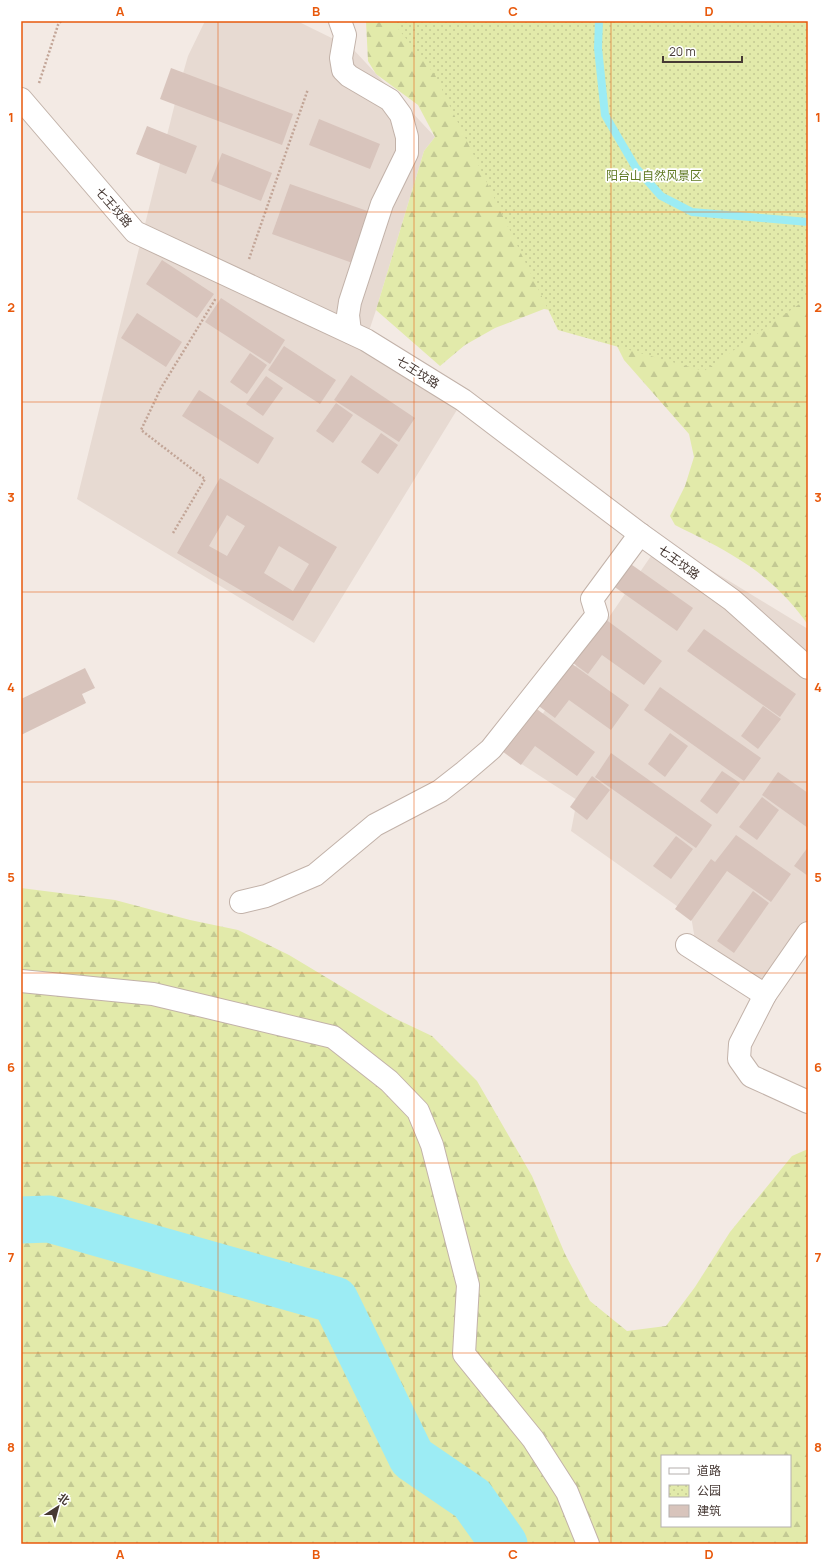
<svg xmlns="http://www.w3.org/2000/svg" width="829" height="1565" viewBox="0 0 829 1565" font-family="Manrope,'Noto Sans SC',sans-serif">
<defs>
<pattern id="forest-firs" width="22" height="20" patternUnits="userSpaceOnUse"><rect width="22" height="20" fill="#e2eaaa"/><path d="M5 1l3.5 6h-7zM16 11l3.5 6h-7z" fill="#c3c993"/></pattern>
<pattern id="park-dots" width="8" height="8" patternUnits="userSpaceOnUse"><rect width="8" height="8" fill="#e2eaaa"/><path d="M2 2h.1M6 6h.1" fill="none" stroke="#c3c993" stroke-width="1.8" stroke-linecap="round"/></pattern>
</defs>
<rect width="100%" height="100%" fill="#f3eae4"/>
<g fill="#e7dad2">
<path d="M205,21h92l55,27 83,89 -11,14 -48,159 -10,30 97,60 -149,243 -237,-144 101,-408 10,-35z"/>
<path d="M662,540l146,89v303l-44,50 -69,-42 -4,-24 -120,-85 6,-31 -57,-37 4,-22z"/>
</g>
<g fill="url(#forest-firs)" fill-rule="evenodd">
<path d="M366,21h442v604c-15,-23 -44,-51 -68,-65 -20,-13 -43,-24 -65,-35l-5,-9 15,-30 9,-29 -5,-23 -65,-74 -13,-26 -25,-18 -42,-7 -49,19 -30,17 -25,21 -64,-56 48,-159 11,-14 -17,-32 -42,-31 -8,-13z"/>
<path d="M21,888l94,12 75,20 48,10 51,25 105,63 38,18 45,45 55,95 33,78 25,47 37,30 39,-5 29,-39 35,-55 62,-76 16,-7v395h-787zM662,1456h128v70h-128z"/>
</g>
<path fill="url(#park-dots)" d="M392,21h416v277l-104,73 -146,-41 -123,-255z"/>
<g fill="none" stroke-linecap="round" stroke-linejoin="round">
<path stroke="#9cecf4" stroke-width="8" d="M599,21l-1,27 7,67 31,53 25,28 31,16 116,10"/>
<path stroke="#9cecf4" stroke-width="47" d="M21,1220l28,-1 286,81 77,158 60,41 32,45"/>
</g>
<g fill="#d8c4bc" fill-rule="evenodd">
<path d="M171,68l122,46 -11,31 -122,-46z"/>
<path d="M319,119l61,25 -10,25 -61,-24z"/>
<path d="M147,126l50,20 -11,28 -50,-20z"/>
<path d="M222,153l50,20 -11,28 -50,-20z"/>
<path d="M290,184l86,30 -18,51 -86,-31z"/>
<path d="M162,260l52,34 -17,24 -51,-34z"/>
<path d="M221,298l64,42 -15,24 -65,-42z"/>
<path d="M137,313l45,29 -16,25 -45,-29z"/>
<path d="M284,346l52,34 -16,24 -52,-34z"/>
<path d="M250,353l17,12 -20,29 -17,-12z"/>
<path d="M351,375l64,43 -16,24 -65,-42z"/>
<path d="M266,376l17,12 -20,28 -17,-12z"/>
<path d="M199,390l75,48 -16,26 -76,-48z"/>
<path d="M336,403l17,12 -20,28 -17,-12z"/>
<path d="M381,433l17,12 -20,29 -17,-12z"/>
<path d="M220,478l117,69 -44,74 -116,-68zM227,515l18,11 -18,30 -18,-10zM279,546l30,18 -16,27 -29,-18z"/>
<path d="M625,560l68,48 -16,23 -68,-48z"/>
<path d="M601,616l61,45 -18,24 -42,-30 -14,19 -19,-14z"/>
<path d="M704,629l92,65 -16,23 -93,-66z"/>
<path d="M568,661l61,44 -18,25 -42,-30 -14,18 -19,-14z"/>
<path d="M85,668l10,20 -13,6 4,9 -65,32v-36z"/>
<path d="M660,687l101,71 -17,23 -100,-71z"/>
<path d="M763,706l18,13 -23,30 -17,-13z"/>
<path d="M534,707l61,45 -18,24 -42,-30 -14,19 -19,-14z"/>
<path d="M670,733l18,13 -23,31 -17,-13z"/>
<path d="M611,753l101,72 -16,23 -101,-71z"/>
<path d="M722,771l18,12 -23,31 -17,-13z"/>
<path d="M778,772l30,21v35l-46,-33z"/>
<path d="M592,776l18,14 -23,30 -17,-13z"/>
<path d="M762,797l17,13 -22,30 -18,-13z"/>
<path d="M736,835l55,39 -20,28 -44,-31 -36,50 -16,-12 36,-50 4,3z"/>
<path d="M676,836l17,13 -22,30 -18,-13z"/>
<path d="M808,847v29l-14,-10z"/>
<path d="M753,891l16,12 -35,50 -17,-12z"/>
</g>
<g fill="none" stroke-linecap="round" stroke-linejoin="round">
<defs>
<g id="minor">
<path d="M340,21l5,14 -4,23 2,12 6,6 41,24 11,15 6,22v16l-25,51 -32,98 -2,13 2,17"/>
<path d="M21,99l114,133 231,108 97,60 177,134 92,66 76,68"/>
<path d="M241,902l25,-6 49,-21 60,-50 65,-34 23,-18 28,-24 106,-134 -5,-16 48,-65"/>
<path d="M808,933l-43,62 -25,49 -1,15 12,17 57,26"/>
<path d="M687,945l78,50"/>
<path d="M21,981l132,13 180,43 56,44 29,30 14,34 36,140 -4,69 69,85 34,53 21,52"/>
</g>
</defs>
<use href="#minor" stroke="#c2b2a9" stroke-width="24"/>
<g stroke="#c2a597" stroke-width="2.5" stroke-dasharray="2 2" stroke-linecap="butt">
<path d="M39,83l19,-58 3,-4"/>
<path d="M249,259l59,-170"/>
<path d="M173,533l32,-54 -64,-49 20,-42 55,-90"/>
</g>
<use href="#minor" stroke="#fff" stroke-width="22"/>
</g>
<path fill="none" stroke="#e8590c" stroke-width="1" stroke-opacity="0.55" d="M218,21v1523M414,21v1523M611,21v1523M21,212h787M21,402h787M21,592h787M21,782h787M21,973h787M21,1163h787M21,1353h787"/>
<g text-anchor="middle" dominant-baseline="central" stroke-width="3.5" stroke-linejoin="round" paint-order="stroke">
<g font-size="12" fill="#607a24" stroke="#fff">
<text x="654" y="175">阳台山自然风景区</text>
</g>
<g font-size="12" fill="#463934" stroke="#fff">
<text transform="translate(114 207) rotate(49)">七王坟路</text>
<text transform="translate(418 372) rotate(32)">七王坟路</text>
<text transform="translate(679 562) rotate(36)">七王坟路</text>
</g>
</g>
<rect width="829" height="1565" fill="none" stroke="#ffffff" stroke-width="44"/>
<rect x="661" y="1455" width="130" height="72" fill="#ffffff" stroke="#b5b0ae"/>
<rect x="669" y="1468" width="20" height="6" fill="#ffffff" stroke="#b5b0ae"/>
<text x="697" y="1475" font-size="12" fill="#463934">道路</text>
<rect x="669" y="1485" width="20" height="12" fill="url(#park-dots)" stroke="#b5b0ae"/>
<text x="697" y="1495" font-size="12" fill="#463934">公园</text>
<rect x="669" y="1505" width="20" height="12" fill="#d8c4bc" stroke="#b5b0ae"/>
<text x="697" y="1515" font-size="12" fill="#463934">建筑</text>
<g transform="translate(58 1507) rotate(36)" stroke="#ffffff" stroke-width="3" paint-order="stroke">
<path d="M0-3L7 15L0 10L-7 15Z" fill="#463934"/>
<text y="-6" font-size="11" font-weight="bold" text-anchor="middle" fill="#463934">北</text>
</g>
<path d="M663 56v6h79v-6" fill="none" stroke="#463934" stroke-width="2"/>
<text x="669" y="56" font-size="12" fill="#463934" stroke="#ffffff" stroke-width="3" paint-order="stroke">20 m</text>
<rect x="22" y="22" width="785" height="1521" fill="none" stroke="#e8590c" stroke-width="1.5"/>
<g font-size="13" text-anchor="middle" font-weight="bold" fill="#e8590c">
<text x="120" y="16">A</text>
<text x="316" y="16">B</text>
<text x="513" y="16">C</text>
<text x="709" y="16">D</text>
<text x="11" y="122">1</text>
<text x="818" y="122">1</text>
<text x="11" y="312">2</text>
<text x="818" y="312">2</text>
<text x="11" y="502">3</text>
<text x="818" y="502">3</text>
<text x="11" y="692">4</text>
<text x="818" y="692">4</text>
<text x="11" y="882">5</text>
<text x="818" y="882">5</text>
<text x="11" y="1072">6</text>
<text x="818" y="1072">6</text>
<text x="11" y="1262">7</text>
<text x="818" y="1262">7</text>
<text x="11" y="1452">8</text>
<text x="818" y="1452">8</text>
<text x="120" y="1559">A</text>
<text x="316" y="1559">B</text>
<text x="513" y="1559">C</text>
<text x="709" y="1559">D</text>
</g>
</svg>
